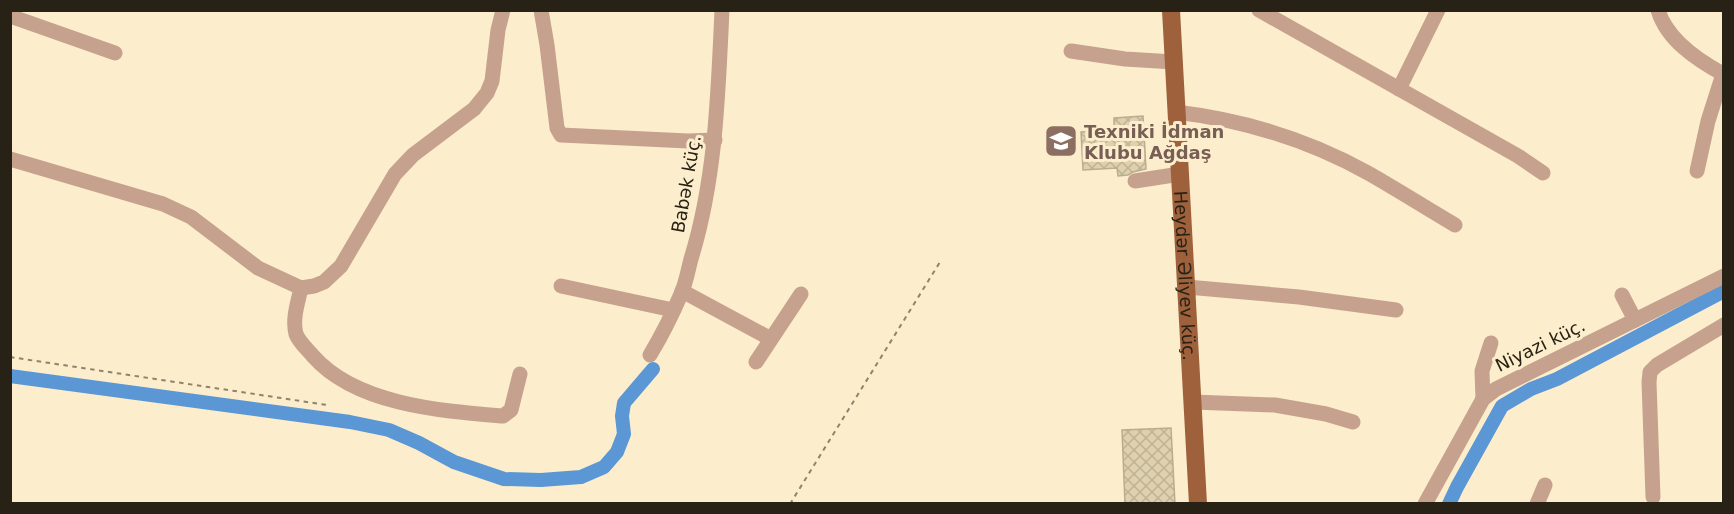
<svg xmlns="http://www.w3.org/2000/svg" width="1734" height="514" viewBox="0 0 1734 514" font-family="'DejaVu Sans',sans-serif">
<defs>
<pattern id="building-cross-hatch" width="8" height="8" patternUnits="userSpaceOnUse" patternTransform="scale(1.5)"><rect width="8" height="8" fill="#dfd1b0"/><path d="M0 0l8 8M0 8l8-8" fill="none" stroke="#bfb396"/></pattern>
</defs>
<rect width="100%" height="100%" fill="#fceecc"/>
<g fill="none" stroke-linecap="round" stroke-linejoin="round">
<g stroke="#5b97d5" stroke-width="14">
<path d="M10,376l340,46 39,8 30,13 35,19 50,17 37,1 40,-3 23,-10 13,-15 7,-18 -2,-18 2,-13 29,-34"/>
<path d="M1449,504l8,-17 45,-81 29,-17 26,-10 167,-88"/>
</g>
</g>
<g fill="url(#building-cross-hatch)" stroke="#baad8d" stroke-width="1.5">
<path d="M1143,116l3,53 -13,3 -5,3 -10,1 -1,-8 -34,2 -2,-38 33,-2v-12z"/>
<path d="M1171,428l4,76h-50l-3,-74z"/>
</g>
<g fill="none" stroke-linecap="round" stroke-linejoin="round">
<g stroke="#8e846d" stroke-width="2" stroke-dasharray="4.5 4.5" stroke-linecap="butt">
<path d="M10,357l317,48"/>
<path d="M790,504l150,-242"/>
</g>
<g stroke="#c6a28e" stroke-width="15">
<path d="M541,10l6,35 10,83 4,7 127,6 27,-1"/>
<path d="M1259,10l259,146 25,17"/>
<path d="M1658,10c9,30 39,50 65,64l-15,47 -11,50"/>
<path d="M10,16l105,37"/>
<path d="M1071,51l54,8 49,3"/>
<path d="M1399,89l39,-79"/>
<path d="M1176,112c67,8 133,28 192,61 30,17 58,35 87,52"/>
<path d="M10,159l153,45 28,13 67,51 43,20 13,-2 10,-4 17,-16 54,-92 18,-19 61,-46 13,-16 5,-12 6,-51 5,-20"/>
<path d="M1135,181l45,-7"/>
<path d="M561,286l112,24"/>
<path d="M1187,287l112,10 97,13"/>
<path d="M301,288c-3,14 -9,31 -5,46 3,8 11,15 17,22 43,49 129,55 190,60l8,-6 9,-36"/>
<path d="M682,291l89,48"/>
<path d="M1622,295l13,25"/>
<path d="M650,355c12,-20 22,-40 31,-61 5,-11 7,-24 10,-35 25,-81 27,-165 31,-249"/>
<path d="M756,362l45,-68"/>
<path d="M1483,399l-1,-28 9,-28"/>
<path d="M1193,402l82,3 51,9 27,8"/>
<path d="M1653,497l-4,-115 1,-10 7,-7 67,-40"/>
<path d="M1425,504l58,-105 13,-10 228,-113"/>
<path d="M1537,504l8,-19"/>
</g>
<path stroke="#9e613c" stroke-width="18" id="s1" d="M1171,10l27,494"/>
</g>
<defs>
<symbol id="university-square" viewBox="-11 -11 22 22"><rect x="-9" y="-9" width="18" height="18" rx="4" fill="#8d6e63" stroke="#fceecc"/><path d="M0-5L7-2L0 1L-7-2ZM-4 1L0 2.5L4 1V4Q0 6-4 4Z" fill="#fff"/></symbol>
</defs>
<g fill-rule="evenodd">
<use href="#university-square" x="1042" y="122" width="38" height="38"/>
</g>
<g text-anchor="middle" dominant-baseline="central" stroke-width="6" stroke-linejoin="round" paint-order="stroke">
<g font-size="18" font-weight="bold" fill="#785e54" stroke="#fceecc" text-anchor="start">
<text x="1084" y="131">Texniki İdman<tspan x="1084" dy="21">Klubu Ağdaş</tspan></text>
</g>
<g font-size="18" fill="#272215" stroke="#fceecc">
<text transform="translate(686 184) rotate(-80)">Babək küç.</text>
<text stroke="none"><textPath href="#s1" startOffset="266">Heydər Əliyev küç.</textPath></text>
<text transform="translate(1540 345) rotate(-26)">Niyazi küç.</text>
</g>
</g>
<rect width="1734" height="514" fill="none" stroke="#272215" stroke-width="24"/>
</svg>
